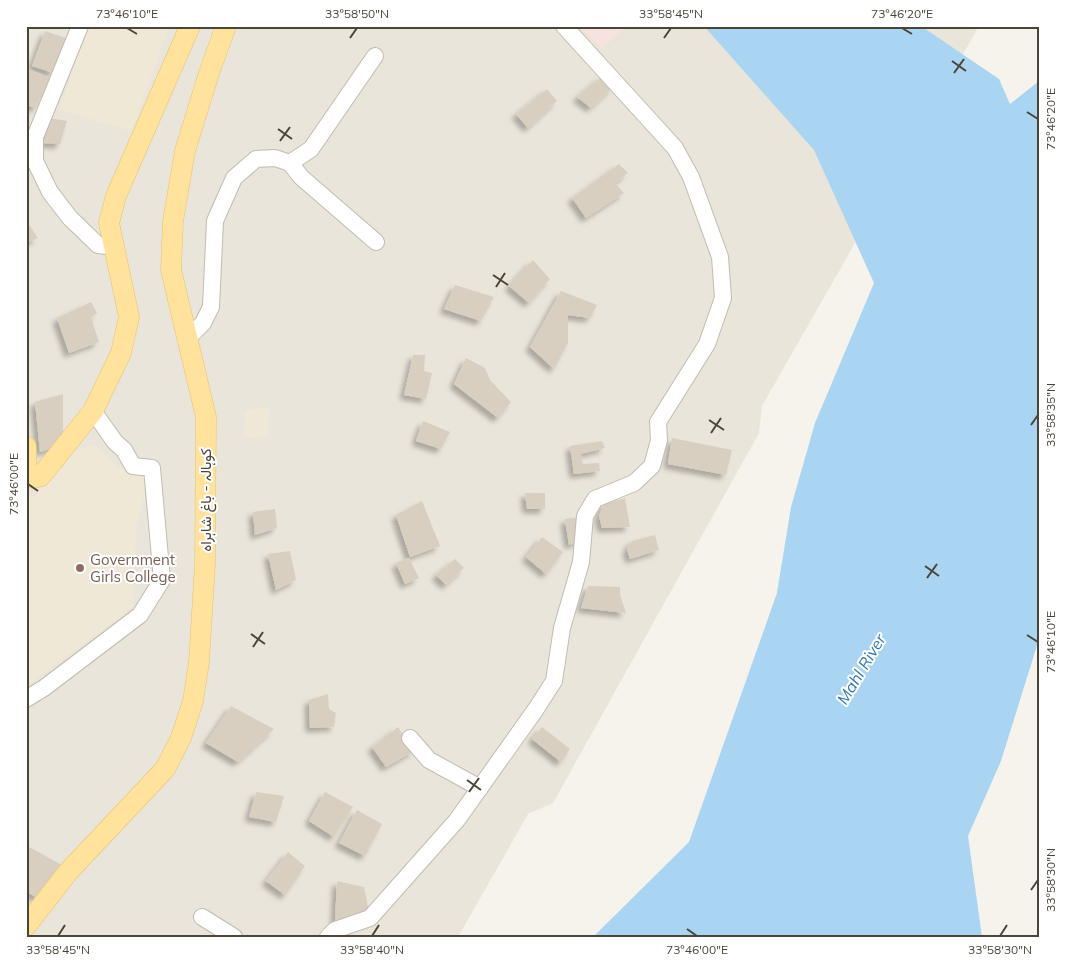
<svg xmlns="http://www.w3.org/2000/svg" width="1065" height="963" viewBox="0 0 1065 963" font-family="Mulish,Vazirmatn,sans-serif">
<defs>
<filter id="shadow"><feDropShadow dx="-4.5" dy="4.5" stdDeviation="2.5" flood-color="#0004"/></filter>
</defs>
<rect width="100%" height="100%" fill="#f6f3ec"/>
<path fill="#eae5da" d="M26,26h953l-217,380 -3,27 -206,370 -25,11 -70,123h-432z"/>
<g fill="#efe8d6">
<path d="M86,26h83l-37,105 -72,-21z"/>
<path d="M269,407l-1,29 -24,2 1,-28z"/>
<path d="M96,445l21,23 34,2 -15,57 -3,81 -107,78v-191l9,1 37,-44z"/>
</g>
<path fill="#f6e3e0" d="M579,26h48l-25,23z"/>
<path fill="#a9d4f2" d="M704,26h217l78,53 11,25 29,-23v558l-38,122 -33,75 14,101h-389l96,-95 88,-249 14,-86 24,-84 59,-140 -60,-133z"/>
<g fill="#d8cfc1" filter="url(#shadow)">
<path d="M45,31l21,7 -13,35 -21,-7z"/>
<path d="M26,68l24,10 -14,30 -10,-3z"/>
<path d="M602,76l11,11 -22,21 -14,-11z"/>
<path d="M547,89l10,12 -29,27 -12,-14z"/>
<path d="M49,118l18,3 -7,23 -16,-1z"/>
<path d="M619,164l9,9 -13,10 9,10 -38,25 -14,-20z"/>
<path d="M26,220l12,18 -12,5z"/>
<path d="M533,260l17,19 -21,24 -20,-17z"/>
<path d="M455,285l39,12 -13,24 -37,-12z"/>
<path d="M561,291l36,14 -7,13 -22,-3v28l-14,26 -24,-22z"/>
<path d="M91,302l6,11 -6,4 8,25 -30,11 -12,-35z"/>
<path d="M413,355h12l-1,16 8,2 -6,26 -22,-4z"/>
<path d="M466,358l19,10 5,12 21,22 -13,16 -44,-34z"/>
<path d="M63,394v51l-23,7 -5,-50z"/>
<path d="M423,421l27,11 -9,17 -25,-8z"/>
<path d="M672,438l60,12 -6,25 -58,-11z"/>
<path d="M602,441l3,7 -24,6 2,10 16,-1 1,8 -26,3 -4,-28z"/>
<path d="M525,493h20v16h-18z"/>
<path d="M625,498l5,29 -28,1 -3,-12 5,-12z"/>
<path d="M422,501l18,45 -30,11 -14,-42z"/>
<path d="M275,509l2,19 -22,7 -2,-23z"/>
<path d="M581,517v23l-12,5 -4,-26z"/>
<path d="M655,535l4,15 -29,9 -3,-10 5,-8z"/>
<path d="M542,537l21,15 -17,22 -20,-17z"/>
<path d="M290,551l6,29 -20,10 -8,-36z"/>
<path d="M409,558l10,20 -14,6 -9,-21z"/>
<path d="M455,559l9,9 -18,17 -10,-10z"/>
<path d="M588,586l32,1v8l6,18 -45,-5z"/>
<path d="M328,694l1,15 7,4 -2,14 -24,1 -1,-28z"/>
<path d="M231,706l43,23 -36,33 -32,-19z"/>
<path d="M398,727l16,24 -28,16 -14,-20z"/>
<path d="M542,727l28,22 -9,13 -29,-23z"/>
<path d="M256,792l28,4 -8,26 -27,-5z"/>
<path d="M325,792l28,15 -19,30 -25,-16z"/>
<path d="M357,810l25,14 -17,32 -26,-13z"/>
<path d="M29,847l35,19 -27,32 -11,-7v-41z"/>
<path d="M288,852l17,14 -20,29 -19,-14z"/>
<path d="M337,881l27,6 5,25 -34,9z"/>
</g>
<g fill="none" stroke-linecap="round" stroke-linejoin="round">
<defs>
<g id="minor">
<path d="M80,26l-45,111v24l15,31 20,26 28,27 17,2"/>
<path d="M290,163l21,-14 64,-93"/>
<path d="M187,339l16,-16 8,-16 4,-86 19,-43 22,-19 19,-1 15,5 11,14 75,65"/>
<path d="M26,699l18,-11 96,-73 22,-35 -10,-112 -19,-2 -9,-16 -9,-8 -22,-31"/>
<path d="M410,738l19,22 51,28"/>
<path d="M202,917l32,20"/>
<path d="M328,937l7,-7 35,-12 87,-98 79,-111 18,-28 8,-53 19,-66 4,-46 10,-17 39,-16 18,-17 7,-26 -1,-18 49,-78 16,-46 -3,-41 -29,-80 -16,-29 -111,-122"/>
</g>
<g id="major">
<path d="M26,446l1,28 6,4 8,-2 52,-65 28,-58 8,-36 -20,-94 7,-27 74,-170"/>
<path d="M26,926l42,-54 97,-103 16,-31 12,-37 6,-39 6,-98 1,-147 -35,-147 2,-49 12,-70 24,-78 17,-47"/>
</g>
</defs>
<use href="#minor" stroke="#c2bbae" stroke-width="18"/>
<use href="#major" stroke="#e6c16a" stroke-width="21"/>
<use href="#minor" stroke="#fff" stroke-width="16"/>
<use href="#major" stroke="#ffe39c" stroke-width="20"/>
</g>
<path fill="none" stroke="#4b4439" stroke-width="2" d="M127,28l10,6M902,28l10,6M350,38l7,-10M664,38l7,-10M952,61l14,10M954,73l10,-14M1027,112l11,7M278,129l14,10M280,141l10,-14M493,275l15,10M496,287l9,-14M709,420l15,10M1031,425l7,-10M711,433l10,-15M28,484l10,7M925,566l14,10M927,578l10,-14M251,634l14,10M1027,635l11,7M253,647l10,-15M467,780l14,10M469,792l10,-14M1031,890l7,-10M687,929l10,7M58,936l7,-11M372,936l7,-11M1000,936l7,-11"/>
<circle fill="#8d6e63" stroke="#fff" stroke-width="2" cx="80" cy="568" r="5"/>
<g text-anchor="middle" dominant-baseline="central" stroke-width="4" stroke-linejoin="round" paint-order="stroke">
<g font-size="15" fill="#4b4439" stroke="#fff">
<text transform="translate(205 500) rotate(-90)">کوہالہ - باغ شاہراہ</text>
</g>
<g font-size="15" fill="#785e54" stroke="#fff" text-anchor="start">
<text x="90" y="559">Government<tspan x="90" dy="17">Girls College</tspan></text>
</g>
<g font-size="16" font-style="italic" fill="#2e7ab2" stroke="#fff">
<text transform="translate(861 669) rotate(-59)">Mahl River</text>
</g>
</g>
<rect width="1065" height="963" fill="none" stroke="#ffffff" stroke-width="55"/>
<rect x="28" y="28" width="1010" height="908" fill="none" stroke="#4b4439" stroke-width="2"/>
<g font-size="12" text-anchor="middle" fill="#4b4439">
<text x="127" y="18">73°46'10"E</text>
<text x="357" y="18">33°58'50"N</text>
<text x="671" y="18">33°58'45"N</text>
<text x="902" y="18">73°46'20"E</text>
<text transform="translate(1051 119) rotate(-90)" y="4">73°46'20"E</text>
<text transform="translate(1051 415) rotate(-90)" y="4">33°58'35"N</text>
<text transform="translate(14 484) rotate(-90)" y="4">73°46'00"E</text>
<text transform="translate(1051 642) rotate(-90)" y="4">73°46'10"E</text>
<text transform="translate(1051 880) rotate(-90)" y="4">33°58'30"N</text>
<text x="58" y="954">33°58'45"N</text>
<text x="372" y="954">33°58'40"N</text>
<text x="697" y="954">73°46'00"E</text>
<text x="1000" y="954">33°58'30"N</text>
</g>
</svg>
